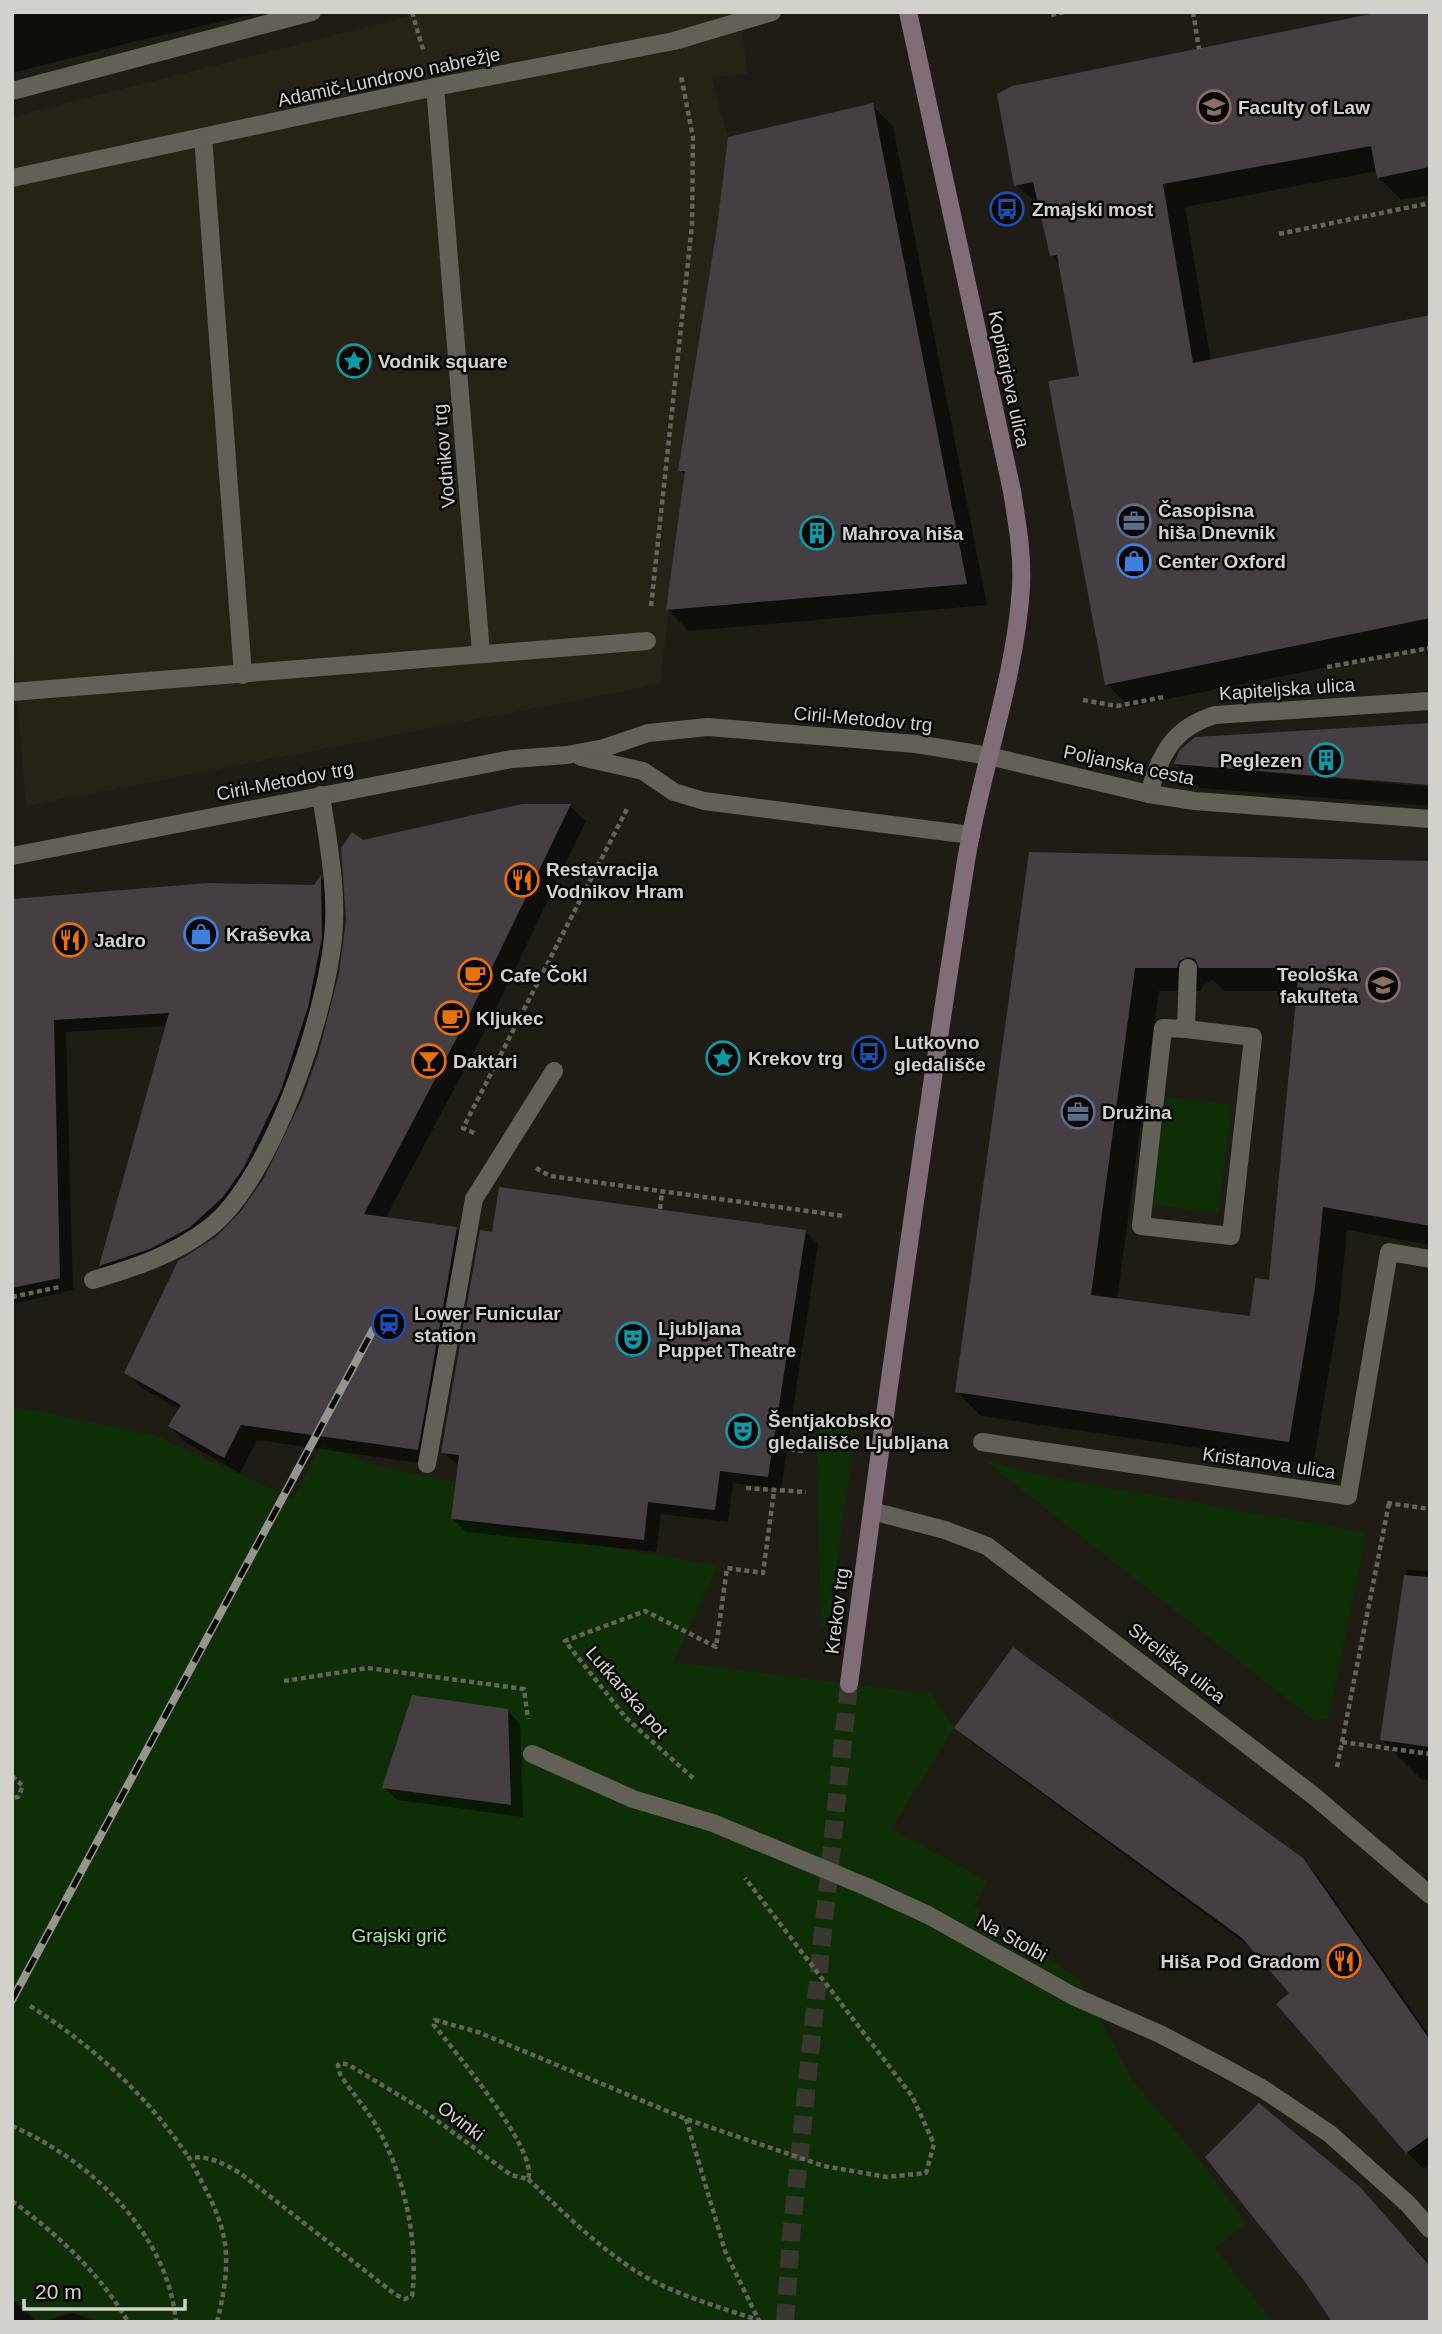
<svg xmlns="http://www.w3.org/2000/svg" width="1442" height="2334" viewBox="0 0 1442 2334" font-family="Helvetica,sans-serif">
<rect width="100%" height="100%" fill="#1f1c15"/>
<path fill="#262215" d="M426,12h313l9,61 -37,4 17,60 -11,96 -39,237 7,1 -25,213 -634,122 -14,-170v-519z"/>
<g fill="#0e2f06">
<path d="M1166,1097l66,8 -14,108 -66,-9z"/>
<path d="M12,1406l145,30 136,63 30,-56 42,20 91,19 -4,37 266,47 -45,96 258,32 23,34 -63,101 96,52 -13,25 105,74 54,101 67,79 46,63 -31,25 58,74h-1169l-31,-11 -33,11 -28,-24z"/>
<path d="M816,1411l41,5 -29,212 -7,-1z"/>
<path d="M983,1459l60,17 323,57 -38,186 -14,1z"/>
</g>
<g fill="#0007" fill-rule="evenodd">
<path d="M12,12h252l-123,28 -129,33z"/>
<path d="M1430,12v183l-29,5 -22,-22 -2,-7 -192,36 26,154 219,-44v329l-301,61 -22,-23 -26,-307 -21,-113 -8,-9 -11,-48 -25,-22z"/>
<path d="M872,105l21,21 94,479 -298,26 -21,-21 18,-134 -6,-6z"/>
<path d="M1176,764l254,23v19l-230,-18z"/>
<path d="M522,806h48l16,15 -98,204 -103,194 72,10 15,16 -39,220 -176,-25 -17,33 -55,-31 -15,-16 10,-16 -38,-22 -16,-16 91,-133 26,-27 22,-33 39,-80 15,-44 22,-82 22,-131z"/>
<path d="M1031,853l399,9v383l-83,-15 -8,83 -26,152 -332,-49 -24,-24zM1213,980l12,11h74l-28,291 -19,36 -135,-18 42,-309h42l2,-6z"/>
<path d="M321,878l12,12 -4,93 -93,227 -123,68 -12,-12 66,-240 -101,6 7,258 -61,14v-403l303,-15z"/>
<path d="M805,1231l13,13 -37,245 -48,-6 -5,39 -67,-8 -5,38 -190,-20 -13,-13 6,-53 -17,-14z"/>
<path d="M1406,1569l24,3v208l-9,-1 -39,-39z"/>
<path d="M507,1710l13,14 3,93 -126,-17 -13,-13z"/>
<path d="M957,1727l342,130 18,18 113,161v129l-6,4 -17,-17 -115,-159 -38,-43 -280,-206z"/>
<path d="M1359,2188l71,76v58z"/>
<path d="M12,2300l25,22h-25z"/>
<path d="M73,2313l25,9h-57z"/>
</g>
<g fill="#453e43" fill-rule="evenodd">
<path d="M1381,12h49v155l-53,11 -6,-32 -208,38 30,179 237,-48v303l-325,67 -57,-304 31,-5 -22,-121 -7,1 -17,-74 -19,4 -17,-92 15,-8z"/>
<path d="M873,103l94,481 -301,26 19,-139h-7l39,-243 11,-91z"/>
<path d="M1430,723v62l-256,-21 5,-13 16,-14z"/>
<path d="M522,804h49l-99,205 -108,205 93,13 -39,223 -177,-25 -17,33 -56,-32 13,-21 -57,-32 54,-112 38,-24 25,-26 23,-33 38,-79 16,-44 21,-82 7,-53 -5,-72 11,-16 11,8z"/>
<path d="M1029,852l401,9v365l-107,-19 -8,81 -26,154 -334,-50zM1188,957l7,2 4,9h100l-30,312 -14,-2 -5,38 -159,-21 44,-327h42l2,-7z"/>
<path d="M321,875l1,62 -14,70 -27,83 -37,77 -21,30 -34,31 -39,21 -51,17 70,-253 -115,7 6,258 -48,10v-389l196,-16 106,2z"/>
<path d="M499,1187l307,43 -38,247 -48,-6 -5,39 -67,-8 -4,38 -193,-21 8,-64 -18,-2 39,-223 12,2z"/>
<path d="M1404,1575l26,2v170l-50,-7z"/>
<path d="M1013,1647l290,211 127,182v96l-24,17 -130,-149 13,-11 -47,-55 -288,-210z"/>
<path d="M412,1695l96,14 3,96 -129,-17z"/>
<path d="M1259,2103l101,84 70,79v56h-98l-27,-40 -100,-125z"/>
</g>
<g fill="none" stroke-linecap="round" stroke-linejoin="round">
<path stroke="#3a3730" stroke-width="18" stroke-dasharray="18 9" stroke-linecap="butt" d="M785,2322l6,-86 58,-552"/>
<g stroke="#66635d" stroke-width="4.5" stroke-dasharray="5 3.5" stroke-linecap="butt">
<path d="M412,12l12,41"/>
<path d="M1193,12l6,37"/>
<path d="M1051,15l13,-3"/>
<path d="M1279,234l151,-31"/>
<path d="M651,606l41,-381 1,-88 -12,-61"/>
<path d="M1327,667l103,-19"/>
<path d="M1083,700l34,6 47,-9"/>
<path d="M474,1133l-11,-5 165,-321"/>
<path d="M536,1168l14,8 294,40"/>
<path d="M660,1209l2,-17"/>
<path d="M12,1297l47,-10"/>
<path d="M773,1448l31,3"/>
<path d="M746,1488l60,4"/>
<path d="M1387,1503l43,6"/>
<path d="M284,1681l84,-13 156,21 4,30"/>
<path d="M1342,1742l47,-239"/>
<path d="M1337,1767l5,-25 88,12"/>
<path d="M12,1776l11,10 -5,11 -6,1"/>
<path d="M693,1778l-67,-60 -61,-77 80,-30 71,36 11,-79 36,5 11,-82"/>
<path d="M30,2006c63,40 117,89 159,152"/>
<path d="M686,2119l39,132 34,70"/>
<path d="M12,2126c78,34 156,107 164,196"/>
<path d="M528,2179c34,32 67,65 106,91 38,24 82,36 124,50"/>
<path d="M12,2201c45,33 88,72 116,121"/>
<path d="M217,2322c19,-76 8,-98 -28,-164 20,-3 33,5 51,15l156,122 9,4 7,-3c7,-53 -8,-122 -35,-169 -10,-18 -26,-35 -37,-53l-2,-9 3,-2 8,2 71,43 91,67 17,4c11,-28 -74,-128 -94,-154l1,-5 43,12 208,87 138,47 63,11 39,-4 8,-29 -22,-48 -167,-218"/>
</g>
<g stroke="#636057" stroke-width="18">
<path d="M1149,794c11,-40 24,-66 66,-79l215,-14"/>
<path d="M1186,1029l67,8 -22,199 -90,-10 22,-198 23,1 2,-61"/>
<path d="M982,1442l366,54 41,-244 41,7"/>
<path d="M427,1464l47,-265 80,-128"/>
</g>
<g stroke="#636057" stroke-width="18">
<path d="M435,87l46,566"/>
<path d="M12,91l300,-79"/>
<path d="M203,137l40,538"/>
<path d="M12,178l423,-91 239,-46 98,-29"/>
<path d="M12,692l635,-51"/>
<path d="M581,757l62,14 31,21 30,9 267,34"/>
<path d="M12,856l500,-97 55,-4 37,-7 44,-15 60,-6 208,17 73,12 160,38 46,7 235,18"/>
<path d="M93,1280c43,-13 81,-25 116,-52 63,-49 116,-211 124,-290 5,-47 -5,-96 -12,-143"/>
<path d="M872,1511l73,19 42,16 327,250 116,99"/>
<path d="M532,1754l101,45 80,24 154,64 61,28 145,81 87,38 63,33 40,22 67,45 78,70 22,25"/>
</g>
<path stroke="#816d78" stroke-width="18" d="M849,1684c36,-275 74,-549 117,-823 15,-92 49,-180 55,-273 2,-33 -4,-65 -9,-97l-104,-479"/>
<defs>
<path id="rail" d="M12,2000l361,-670"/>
</defs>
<use href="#rail" stroke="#96948e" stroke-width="8"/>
<use href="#rail" stroke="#080705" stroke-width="5" stroke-dasharray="16" stroke-linecap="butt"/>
</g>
<defs>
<symbol id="university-ring" viewBox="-11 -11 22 22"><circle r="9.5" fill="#080705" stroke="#8d6e63" stroke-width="1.5"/><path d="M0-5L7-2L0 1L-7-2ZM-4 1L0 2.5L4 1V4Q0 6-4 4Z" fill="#8d6e63"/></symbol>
<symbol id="bus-ring" viewBox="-11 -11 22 22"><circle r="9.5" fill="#080705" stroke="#1a4fb4" stroke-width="1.5"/><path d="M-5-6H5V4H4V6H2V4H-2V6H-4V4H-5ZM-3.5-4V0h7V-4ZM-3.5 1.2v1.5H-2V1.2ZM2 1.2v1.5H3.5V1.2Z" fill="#1a4fb4"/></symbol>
<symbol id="sight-ring" viewBox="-11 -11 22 22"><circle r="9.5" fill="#080705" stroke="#0f9aa8" stroke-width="1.5"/><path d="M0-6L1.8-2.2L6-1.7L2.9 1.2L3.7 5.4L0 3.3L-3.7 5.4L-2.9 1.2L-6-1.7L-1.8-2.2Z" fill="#0f9aa8"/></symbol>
<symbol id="office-ring" viewBox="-11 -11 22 22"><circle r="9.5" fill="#080705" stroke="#5c6f8a" stroke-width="1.5"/><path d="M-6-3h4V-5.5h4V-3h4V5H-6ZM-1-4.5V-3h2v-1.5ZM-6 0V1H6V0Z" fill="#5c6f8a"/></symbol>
<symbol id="building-ring" viewBox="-11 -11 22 22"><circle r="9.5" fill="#080705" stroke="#0f9aa8" stroke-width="1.5"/><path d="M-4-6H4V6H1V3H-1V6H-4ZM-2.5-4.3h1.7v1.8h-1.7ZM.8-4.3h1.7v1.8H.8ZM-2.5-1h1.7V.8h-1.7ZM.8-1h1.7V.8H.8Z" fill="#0f9aa8"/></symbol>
<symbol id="shop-ring" viewBox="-11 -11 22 22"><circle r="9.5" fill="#080705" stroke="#3f7fe0" stroke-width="1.5"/><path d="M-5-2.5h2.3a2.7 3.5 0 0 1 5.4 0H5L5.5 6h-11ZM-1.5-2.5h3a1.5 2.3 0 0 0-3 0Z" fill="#3f7fe0"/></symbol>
<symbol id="restaurant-ring" viewBox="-11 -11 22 22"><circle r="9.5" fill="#080705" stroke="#e8710a" stroke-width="1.5"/><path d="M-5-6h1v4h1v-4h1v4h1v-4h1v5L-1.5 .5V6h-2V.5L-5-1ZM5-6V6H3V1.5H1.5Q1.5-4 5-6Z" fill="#e8710a"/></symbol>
<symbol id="cafe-ring" viewBox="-11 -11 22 22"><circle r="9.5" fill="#080705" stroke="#e8710a" stroke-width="1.5"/><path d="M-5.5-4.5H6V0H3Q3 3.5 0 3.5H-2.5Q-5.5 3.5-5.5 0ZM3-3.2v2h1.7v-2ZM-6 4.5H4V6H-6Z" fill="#e8710a"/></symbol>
<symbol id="bar-ring" viewBox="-11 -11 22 22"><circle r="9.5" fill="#080705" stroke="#e8710a" stroke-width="1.5"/><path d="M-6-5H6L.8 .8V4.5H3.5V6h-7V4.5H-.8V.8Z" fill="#e8710a"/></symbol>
<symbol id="station-ring" viewBox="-11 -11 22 22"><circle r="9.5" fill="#080705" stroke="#1a4fb4" stroke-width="1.5"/><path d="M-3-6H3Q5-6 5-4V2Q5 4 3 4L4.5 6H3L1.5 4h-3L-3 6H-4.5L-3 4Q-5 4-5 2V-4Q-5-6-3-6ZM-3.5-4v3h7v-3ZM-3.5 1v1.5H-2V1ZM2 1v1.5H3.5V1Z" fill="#1a4fb4"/></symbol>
<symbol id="theatre-ring" viewBox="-11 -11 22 22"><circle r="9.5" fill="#080705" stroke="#0f9aa8" stroke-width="1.5"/><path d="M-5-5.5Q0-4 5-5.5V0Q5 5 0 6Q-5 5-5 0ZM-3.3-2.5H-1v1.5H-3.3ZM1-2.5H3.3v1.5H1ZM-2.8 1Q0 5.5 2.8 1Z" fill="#0f9aa8"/></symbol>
</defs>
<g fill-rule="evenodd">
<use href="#university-ring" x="1195" y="88" width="38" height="38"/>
<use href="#bus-ring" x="988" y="190" width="38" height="38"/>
<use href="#sight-ring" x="335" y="342" width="38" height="38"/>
<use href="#office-ring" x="1115" y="502" width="38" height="38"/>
<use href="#building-ring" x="798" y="514" width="38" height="38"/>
<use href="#shop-ring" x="1115" y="542" width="38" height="38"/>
<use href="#building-ring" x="1307" y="741" width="38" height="38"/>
<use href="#restaurant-ring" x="503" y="861" width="38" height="38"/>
<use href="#shop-ring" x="182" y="915" width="38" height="38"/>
<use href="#restaurant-ring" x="51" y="921" width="38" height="38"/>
<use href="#cafe-ring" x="456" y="956" width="38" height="38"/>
<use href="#university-ring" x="1364" y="966" width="38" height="38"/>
<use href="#cafe-ring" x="433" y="999" width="38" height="38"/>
<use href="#bus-ring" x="850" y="1034" width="38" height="38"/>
<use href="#sight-ring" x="704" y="1039" width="38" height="38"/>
<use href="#bar-ring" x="410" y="1042" width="38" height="38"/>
<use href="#office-ring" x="1059" y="1093" width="38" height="38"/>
<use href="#station-ring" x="370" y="1305" width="38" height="38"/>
<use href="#theatre-ring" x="614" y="1320" width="38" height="38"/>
<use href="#theatre-ring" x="724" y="1412" width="38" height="38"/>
<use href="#restaurant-ring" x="1325" y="1942" width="38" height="38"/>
</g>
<g text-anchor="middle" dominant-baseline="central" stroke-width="5" stroke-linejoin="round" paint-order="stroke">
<g font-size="19" fill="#d3d1cc" stroke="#080705">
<text transform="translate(389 77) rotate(-12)">Adamič-Lundrovo nabrežje</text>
<text transform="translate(1009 379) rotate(78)">Kopitarjeva ulica</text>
<text transform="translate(444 456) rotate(-95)">Vodnikov trg</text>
<text transform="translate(1287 689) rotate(-4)">Kapiteljska ulica</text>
<text transform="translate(863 719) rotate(5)">Ciril-Metodov trg</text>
<text transform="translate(1129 765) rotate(12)">Poljanska cesta</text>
<text transform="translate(285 781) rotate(-11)">Ciril-Metodov trg</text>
<text transform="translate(1269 1463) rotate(8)">Kristanova ulica</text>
<text transform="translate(837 1611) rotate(-83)">Krekov trg</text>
<text transform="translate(1177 1663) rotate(38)">Streliška ulica</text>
<text transform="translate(627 1692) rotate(49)">Lutkarska pot</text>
<text transform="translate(1012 1938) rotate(29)">Na Stolbi</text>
<text transform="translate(461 2121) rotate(37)">Ovinki</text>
</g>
<g font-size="19" font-weight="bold" fill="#d3d1cc" stroke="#080705" text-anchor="start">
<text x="1238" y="107">Faculty of Law</text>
<text x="1032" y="209">Zmajski most</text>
<text x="378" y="361">Vodnik square</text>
<text x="1158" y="510">Časopisna<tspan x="1158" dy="22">hiša Dnevnik</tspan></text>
<text x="842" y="533">Mahrova hiša</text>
<text x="1158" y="561">Center Oxford</text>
<text x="1302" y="760" text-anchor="end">Peglezen</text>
<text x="546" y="869">Restavracija<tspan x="546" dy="22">Vodnikov Hram</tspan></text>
<text x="226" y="934">Kraševka</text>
<text x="94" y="940">Jadro</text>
<text x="1358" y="974" text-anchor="end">Teološka<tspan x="1358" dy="22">fakulteta</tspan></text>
<text x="500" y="975">Cafe Čokl</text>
<text x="476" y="1018">Kljukec</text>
<text x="894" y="1042">Lutkovno<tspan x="894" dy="22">gledališče</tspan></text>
<text x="748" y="1058">Krekov trg</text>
<text x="453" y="1061">Daktari</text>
<text x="1102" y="1112">Družina</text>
<text x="414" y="1313">Lower Funicular<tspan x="414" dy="22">station</tspan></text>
<text x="658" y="1328">Ljubljana<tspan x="658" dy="22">Puppet Theatre</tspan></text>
<text x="768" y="1420">Šentjakobsko<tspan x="768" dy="22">gledališče Ljubljana</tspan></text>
<text x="1320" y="1961" text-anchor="end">Hiša Pod Gradom</text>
</g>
<g font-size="19" fill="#a0ee8f" stroke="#080705">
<text x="399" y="1935">Grajski grič</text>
</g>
</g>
<rect width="1442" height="2334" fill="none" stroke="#d3d1cc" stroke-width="28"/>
<path d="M24 2299v10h161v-10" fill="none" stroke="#d3d1cc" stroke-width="3.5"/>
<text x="35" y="2299" font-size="21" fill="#d3d1cc" stroke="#080705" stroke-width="5" paint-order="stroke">20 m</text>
</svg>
